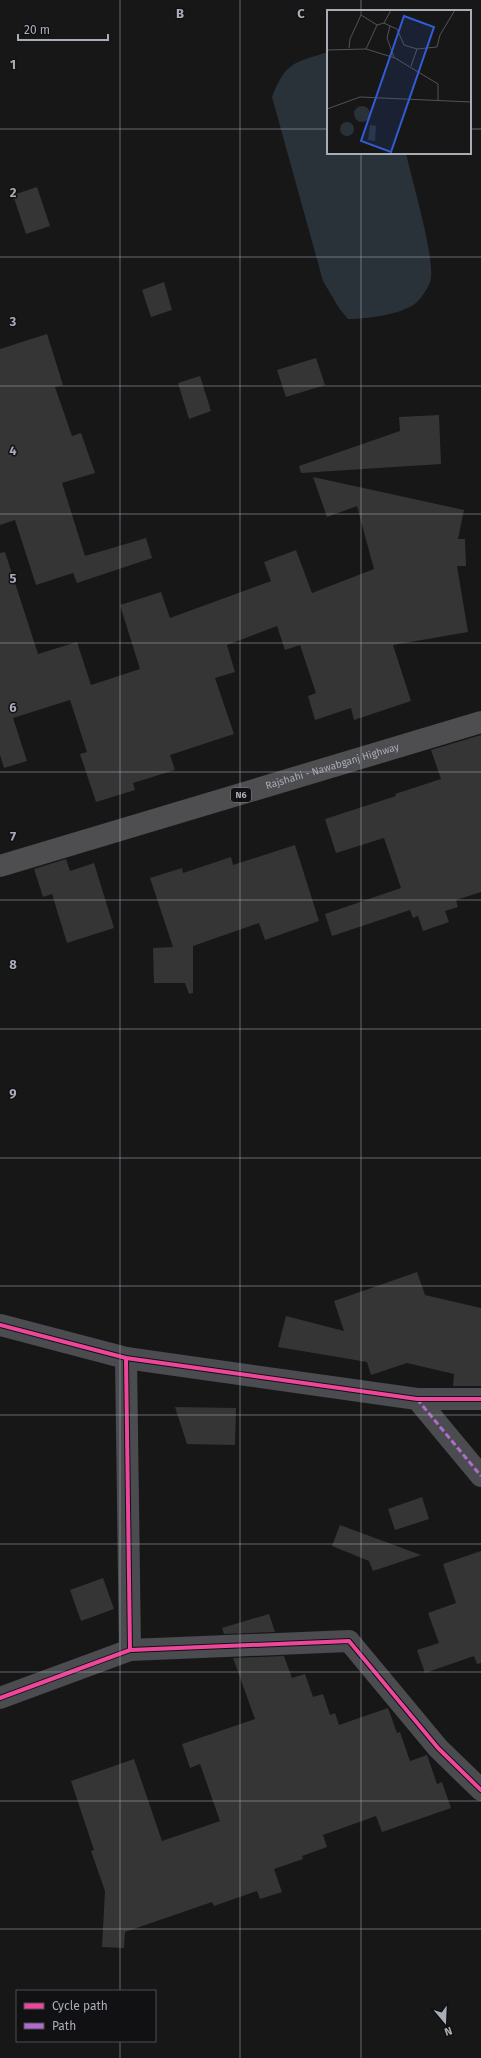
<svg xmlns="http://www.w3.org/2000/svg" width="481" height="2058" viewBox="0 0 481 2058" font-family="'Fira Sans',sans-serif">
<rect width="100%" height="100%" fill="#171717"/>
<path fill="#2a3239" d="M328,52v101h78c5,25 31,109 24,129 -2,6 -8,15 -12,19 -11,13 -53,18 -70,18l-9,-11 -16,-27 -51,-184c14,-35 21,-34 56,-45z"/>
<g fill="#353536">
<path d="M37,187l13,39 -24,8 -13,-39z"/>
<path d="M164,282l8,28 -21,7 -9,-27z"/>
<path d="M47,334l16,51 -8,2 17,49 9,-3 14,40 -33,10 23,73 61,-18 6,20 -75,25 -4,-10 -37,12 -21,-65 -15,5v-176z"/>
<path d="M316,358l9,27 -39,12 -9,-27z"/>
<path d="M200,376l11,35 -22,8 -11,-36z"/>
<path d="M439,415l2,49 -140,9 -2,-7 101,-35 -1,-14z"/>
<path d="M313,477l151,33 -6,29h7l1,27h-9l11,66 -75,13 18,56 -57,19 -3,-12 -36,12 -7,-24 8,-3 -16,-48 -15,5 -8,-24 -50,19 8,27 -20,6 19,56 -64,21 5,15 -42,13 2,7 -39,12 -16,-48 7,-2 -17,-52 -57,18 14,43 -23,7 -4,-13v-202l5,-1 33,102 39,-12 14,43 49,-16 -20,-64 41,-13 9,26 101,-37 -7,-19 32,-12 16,43 62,-24 -17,-63 -30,11z"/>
<path d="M481,735v157l-25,8 2,7 -13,4 4,11 -26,9 -5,-15 -5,2 -3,-8 -78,26 -7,-22 76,-26 -17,-50 -48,15 -11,-34 71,-23 -1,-2 46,-15 -10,-29z"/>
<path d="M295,845l24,76 -54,19 -6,-17 -66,23v47l-4,1 -4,-11h-31l-1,-35 20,-1 -23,-69 32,-10 1,5 48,-16 2,8z"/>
<path d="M66,859l4,12 24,-8 20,65 -47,15 -15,-49 -9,3 -9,-28z"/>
<path d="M417,1272l8,23 56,13v78h-28l1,-12 -47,-11 -36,12 -4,-13 -89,-15 8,-31 58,15 -10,-30z"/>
<path d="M175,1407l61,1 -1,37 -48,-1z"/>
<path d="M422,1497l7,22 -34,11 -7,-21z"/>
<path d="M340,1525l81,30 -48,16 -4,-10 -37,-15z"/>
<path d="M481,1551v112l-4,1 -3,-8 -49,17 -8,-23 22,-7 -11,-30 28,-10 -13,-39z"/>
<path d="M103,1578l11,31 -33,12 -11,-31z"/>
<path d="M269,1614l6,18 -51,2 -2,-6z"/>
<path d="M284,1656l8,22 13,-4 8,23 10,-3 7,21 5,-2 4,12 49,-17 9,25 3,-1 10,29 17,-6 10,29 5,-2 9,26 -69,24 -6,-16 -53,19 4,12 -25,9 1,3 -29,10 8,23 -22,7 -3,-8 -43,15 -2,-4 -87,30 -1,16 -22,-1 3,-56 -14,-40 3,-1 -23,-69 63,-22 28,82 58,-20 -20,-57 -10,4 -8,-24 73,-25 -22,-61z"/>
</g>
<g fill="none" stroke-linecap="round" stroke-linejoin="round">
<g stroke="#4b4c50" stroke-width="22">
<path d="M0,1325l126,33 291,41h64"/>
<path d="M417,1399l64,77"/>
<path d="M130,1650l219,-9 89,107 43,42"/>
<path d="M0,1698l130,-48 -4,-292"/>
</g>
<path stroke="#4e4e51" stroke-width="22" id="s1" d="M0,866l481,-144"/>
<path stroke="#b06ccc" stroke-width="3" stroke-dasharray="6 3" stroke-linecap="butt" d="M417,1399l64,77"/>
<defs>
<g id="cycleway">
<path d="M0,1325l126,33 291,41h64"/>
<path d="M130,1650l219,-9 89,107 43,42"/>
<path d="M0,1698l130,-48 -4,-292"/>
</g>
</defs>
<use href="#cycleway" stroke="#111113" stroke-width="6"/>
<use href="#cycleway" stroke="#ed469a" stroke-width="4"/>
</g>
<path fill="none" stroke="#a8adb8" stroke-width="1" stroke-opacity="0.55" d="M120,0v1991M240,0v2058M361,0v11M0,129h328M470,129h11M361,153v1905M0,257h481M0,386h481M0,514h481M0,643h481M0,772h481M0,900h481M0,1029h481M0,1158h481M0,1286h481M0,1415h481M0,1544h481M0,1672h481M0,1801h481M0,1929h481M120,2041v17"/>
<g text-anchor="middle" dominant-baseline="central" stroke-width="3" stroke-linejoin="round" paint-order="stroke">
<rect fill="#111113" stroke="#7b7e86" stroke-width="1" x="231" y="788" width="20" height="14" rx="3"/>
<g font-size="9" font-weight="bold" fill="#a8adb8">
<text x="241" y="795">N6</text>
</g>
<g font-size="10" fill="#a8adb8" stroke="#111113">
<text stroke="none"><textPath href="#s1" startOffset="347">Rajshahi - Nawabganj Highway</textPath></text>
</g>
</g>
<g transform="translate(327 10)">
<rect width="144" height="144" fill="#171717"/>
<path d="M27 104a8 8 0 1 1 16 0a8 8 0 1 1-16 0ZM13 119a7 7 0 1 1 14 0a7 7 0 1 1-14 0ZM43,115l6,1 -1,15 -7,-1z" fill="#2a3239"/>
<path fill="none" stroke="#515357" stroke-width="1" d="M34,0v5l16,10 -11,24M57,13l7,-13M50,15l7,-2 6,3 -3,12 7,19M63,16l7,3 7,16 13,4M22,38l1,-9 11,-24M0,40l39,-1 29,9 43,26v16M84,56l6,-17 20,-2 3,-12 15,-25M0,99l33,-12 111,5"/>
<path fill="#325cd3" fill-opacity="0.15" stroke="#325cd3" stroke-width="2" d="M77,6l30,11 -43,125 -30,-11z"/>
<rect width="144" height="144" fill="none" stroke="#a8adb8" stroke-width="2"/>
</g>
<g font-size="13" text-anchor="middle" font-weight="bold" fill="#a8adb8" stroke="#111113" stroke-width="3" stroke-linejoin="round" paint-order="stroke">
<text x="180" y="18">B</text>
<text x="301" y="18">C</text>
<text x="13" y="69">1</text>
<text x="13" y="197">2</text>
<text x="13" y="326">3</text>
<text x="13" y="455">4</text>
<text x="13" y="583">5</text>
<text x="13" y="712">6</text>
<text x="13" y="841">7</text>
<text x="13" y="969">8</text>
<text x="13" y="1098">9</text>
</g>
<rect x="16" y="1990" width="140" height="52" fill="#111113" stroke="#4d4f55"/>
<rect x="24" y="2003" width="20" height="6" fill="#ed469a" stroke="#4d4f55"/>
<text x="52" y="2010" font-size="12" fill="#a8adb8">Cycle path</text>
<rect x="24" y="2023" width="20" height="6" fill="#b06ccc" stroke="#4d4f55"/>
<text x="52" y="2030" font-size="12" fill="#a8adb8">Path</text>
<g transform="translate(445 2022) rotate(161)" stroke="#111113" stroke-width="3" paint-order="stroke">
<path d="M0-3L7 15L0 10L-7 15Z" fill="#a8adb8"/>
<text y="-6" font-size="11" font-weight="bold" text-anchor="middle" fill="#a8adb8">N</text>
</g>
<path d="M18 34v6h90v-6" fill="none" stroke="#a8adb8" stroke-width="2"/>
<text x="24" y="34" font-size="12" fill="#a8adb8" stroke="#111113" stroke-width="3" paint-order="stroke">20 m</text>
</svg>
